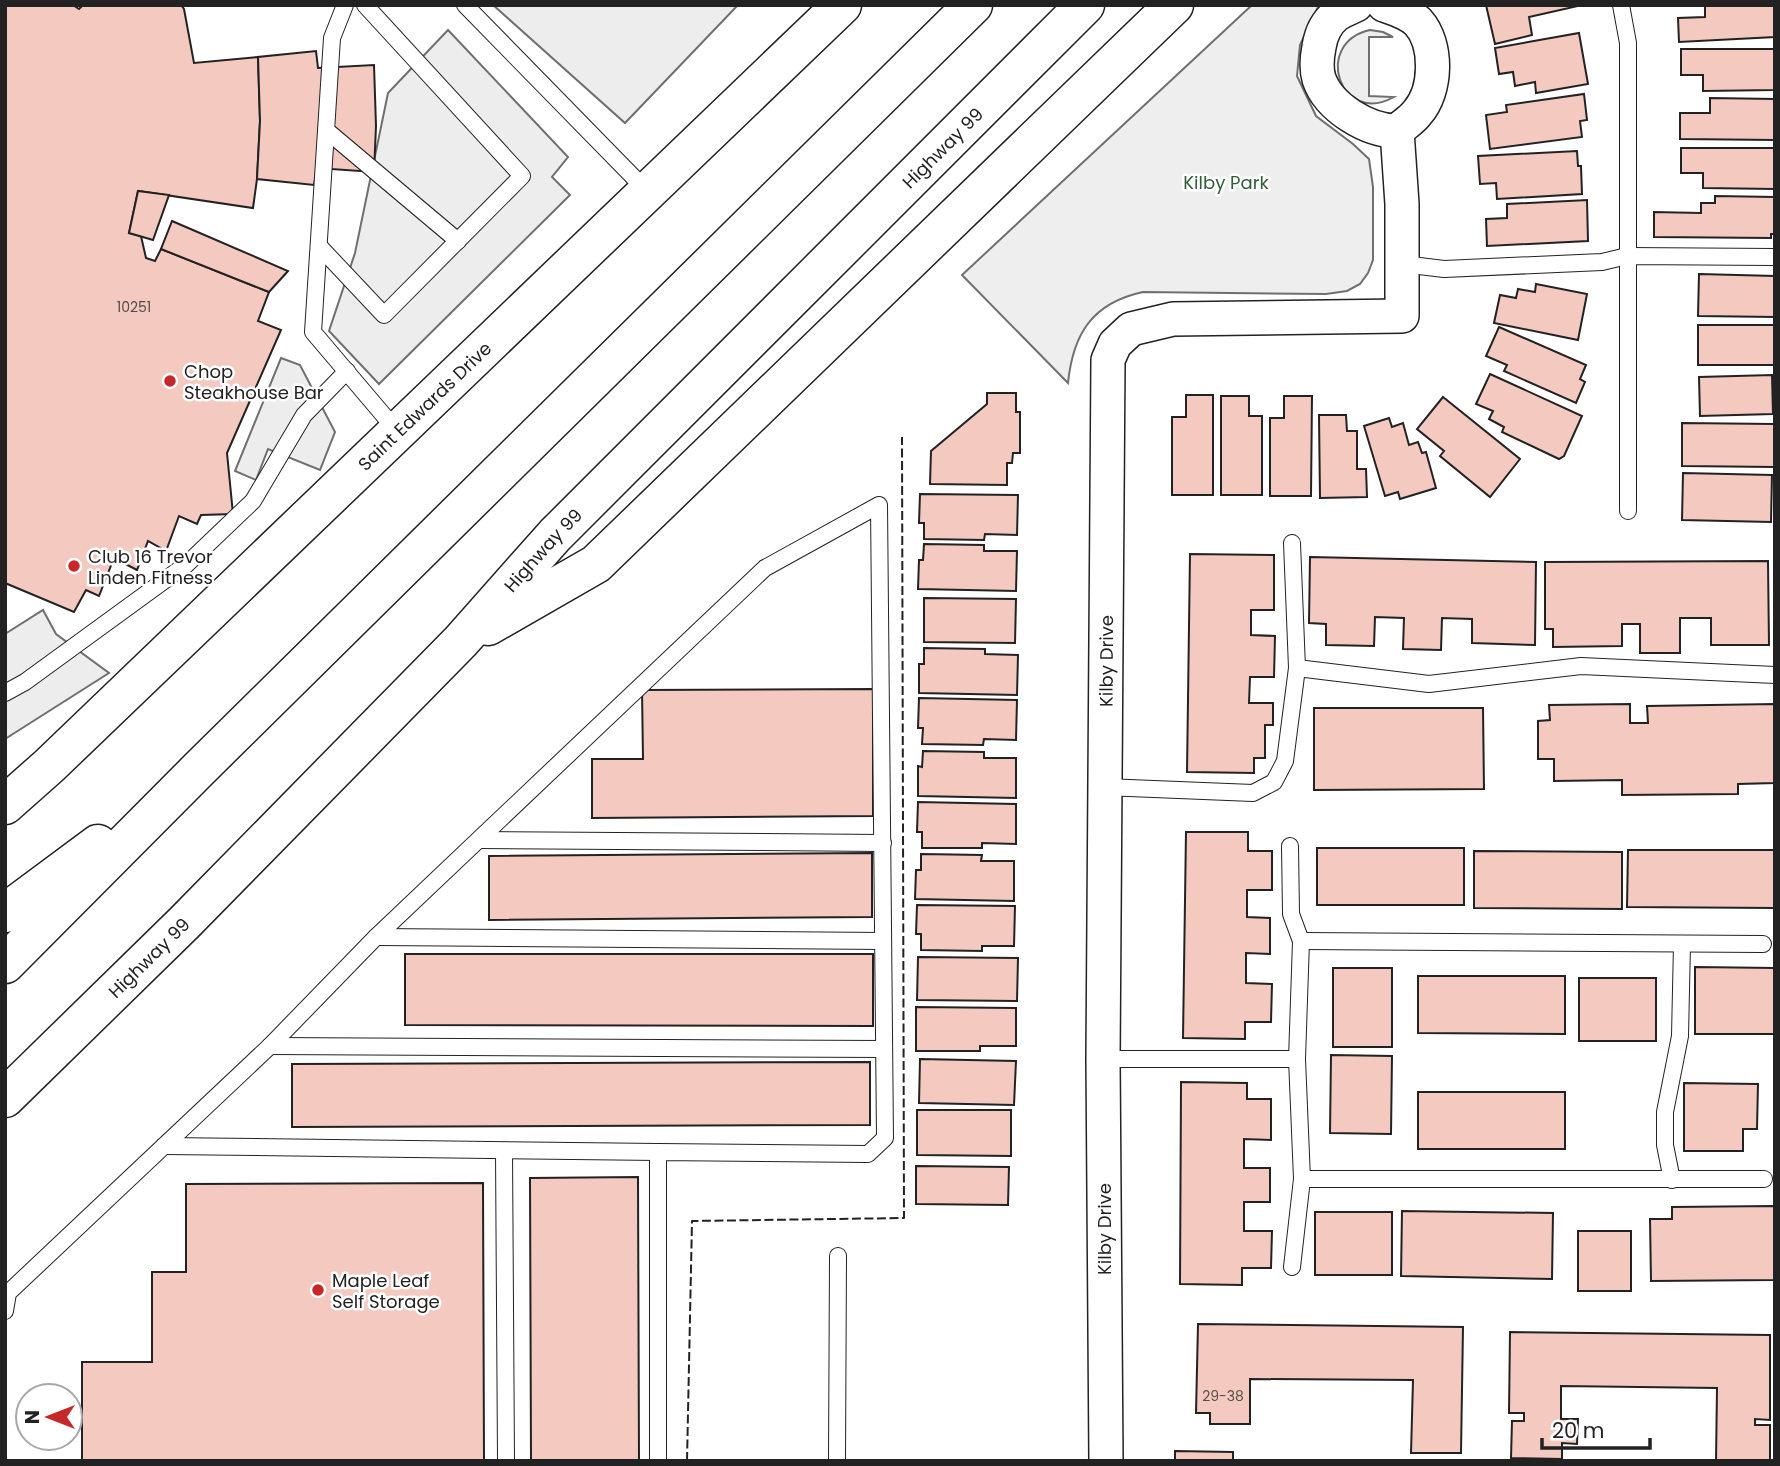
<svg xmlns="http://www.w3.org/2000/svg" width="1780" height="1466" viewBox="0 0 1780 1466" font-family="Poppins,sans-serif">
<rect width="100%" height="100%" fill="#fff"/>
<g fill="#eee" stroke="#6f6f6f" stroke-width="2">
<path d="M1252,5h67l-19,40 -3,31 19,40 37,28 16,15 4,28v73l-5,13 -8,11 -13,7 -21,3 -183,-2c-51,11 -70,42 -75,91l-106,-108z"/>
<path d="M1370,30l13,2 10,5h-24v59l25,1c-54,30 -82,-54 -24,-67z"/>
</g>
<g fill="#ededed" stroke="#6f6f6f" stroke-width="2">
<path d="M493,5h245l-113,118z"/>
<path d="M448,30l120,127 -16,20 18,18 -191,189 -50,-53 26,-78 33,-160z"/>
<path d="M281,358l19,7 35,67 -15,38 -52,-21 -12,31 -21,-9z"/>
<path d="M43,610l13,24 53,39 -104,66v-105z"/>
</g>
<g fill="#f3c9c0" stroke="#222" stroke-width="2">
<path d="M5,5h68l6,4 4,-4h98l3,4 10,54 64,-6 2,64 -3,58 -4,29 -115,-17 -9,42 12,3 5,22 9,3 6,-12 108,43 -11,29 23,9 -54,123 6,61 -32,1 -4,9 -18,-8 -13,35 -18,-10 -11,29 -23,-12 -15,38 -13,-6 -12,22 -69,-29z"/>
<path d="M1486,5h91l1,1 -49,11 3,18 -37,9z"/>
<path d="M1705,5h70v32l-96,5 -1,-24 27,-1z"/>
<path d="M1579,33l9,51 -52,9 -1,-11 -20,4 -2,-14 -14,2 -4,-26z"/>
<path d="M1681,49h94v41l-72,1v-16h-22z"/>
<path d="M316,51l2,17 56,-3 2,61 -2,46 -57,-4 -3,17 -57,-6 3,-58 -2,-64z"/>
<path d="M1584,94l3,26 -7,1 2,16 -92,12 -4,-34 21,-3 -1,-7z"/>
<path d="M1710,98l65,1v41l-95,-1v-26h30z"/>
<path d="M1681,148h94v41l-72,-1v-15h-22z"/>
<path d="M1577,151l1,15h3l1,28 -85,5 -1,-16 -16,1 -2,-28z"/>
<path d="M138,191l31,4 -16,45 -24,-7z"/>
<path d="M1715,196l60,1v37h-4v4l-117,-1v-25l47,1v-10h14z"/>
<path d="M1587,200l1,41 -101,5 -1,-27 21,-1v-14z"/>
<path d="M172,221l116,50 -19,21 -108,-43z"/>
<path d="M1699,274l76,2v41l-77,-1z"/>
<path d="M1536,284l51,10 -9,46 -84,-17 6,-28 16,3 2,-9 17,3z"/>
<rect x="1698" y="325" width="76" height="40"/>
<path d="M1499,327l87,38 -6,14 5,3 -9,21 -72,-32 3,-6 -21,-9z"/>
<path d="M1490,374l92,42 -18,40 -5,3 -57,-27 2,-5 -15,-8 4,-8 -17,-7z"/>
<path d="M1772,375l1,39 -73,2 -1,-39z"/>
<path d="M987,393h29v19h4v41h-7l-1,10h-5v22l-77,-1 1,-33 56,-47z"/>
<path d="M1186,395h27v100h-41v-78h14z"/>
<path d="M1221,396h28v20h13v79h-41z"/>
<path d="M1284,396h28l-1,100h-41v-78h14z"/>
<path d="M1443,397l77,62 -30,38 -50,-41 4,-5 -27,-22z"/>
<path d="M1319,415h27l1,16h10v38h9l1,28 -47,1z"/>
<path d="M1389,418l3,9 11,-4 6,22 9,-3 4,11 4,-1 10,36 -36,11 -2,-7 -13,4 -21,-70z"/>
<path d="M1682,423l92,1v43l-92,-1z"/>
<path d="M1683,473l89,2 -1,47 -89,-2z"/>
<path d="M920,494l98,1 -1,40 -32,-1 -1,6 -60,-1v-16h-5z"/>
<path d="M924,544l60,1v6h33l-1,40 -98,-2 1,-29h4z"/>
<path d="M1190,554l84,1v55h-23v25l24,1 -1,41h-24l-1,26h24v22h-8v33h-11v15l-67,-1z"/>
<path d="M1310,557l226,5 -1,83 -63,-2v-24l-30,-1 -1,32 -38,-1 1,-31 -29,-1 -1,29 -48,-1v-21l-17,-1z"/>
<path d="M1768,561l1,84h-58v-27h-31v35h-40v-29h-18v22l-69,1v-18h-8v-67z"/>
<path d="M924,598l92,1 -1,44 -91,-1z"/>
<path d="M924,648l61,1v5l33,1 -1,40 -98,-2v-29h5z"/>
<path d="M873,689v127l-281,2v-59h51l-1,-69z"/>
<path d="M919,698l98,2 -1,40 -32,-1 -1,6 -61,-1 1,-16h-5z"/>
<path d="M1630,704v19h18l-1,-17 128,-2v79l-37,1v10l-116,1v-15l-68,1v-22h-16v-38l12,-1 -1,-15z"/>
<path d="M1314,708h169l1,81 -170,1z"/>
<path d="M923,751l61,1v6h32v40l-98,-2v-30l4,1z"/>
<path d="M918,802l98,2v40l-34,-1v5h-60v-16h-5z"/>
<path d="M1186,832h62v19h24v39h-25v27l23,1v36l-24,-1v30l26,1 -1,38h-26v17l-62,-1z"/>
<rect x="1317" y="848" width="147" height="57"/>
<path d="M1628,850h147v58l-148,-1z"/>
<path d="M1474,851l148,1v57l-148,-1z"/>
<path d="M872,853v64l-383,3v-64z"/>
<path d="M921,854l61,1 -1,6h33v40l-99,-2 1,-29h5z"/>
<path d="M917,905l98,1 -1,40h-32v5l-61,-1v-16h-5z"/>
<path d="M405,954h468v72l-468,-1z"/>
<path d="M918,957l100,1 -1,43 -100,-1z"/>
<path d="M1695,967l80,1v66h-80z"/>
<rect x="1333" y="968" width="59" height="79"/>
<path d="M1418,976h147v58l-147,-1z"/>
<rect x="1579" y="978" width="77" height="63"/>
<path d="M916,1007l100,1v38h-36v5h-64z"/>
<path d="M1331,1055l61,1 -1,78 -61,-1z"/>
<path d="M920,1059l96,2 -2,44 -95,-2z"/>
<path d="M870,1062v63l-578,2v-63z"/>
<path d="M1181,1082l66,1v16h24v41l-27,-1v29h26v34h-26v29h28l-1,37h-29v17l-62,-1z"/>
<path d="M1684,1083l74,1 -1,45h-14v22h-59z"/>
<rect x="1418" y="1092" width="147" height="57"/>
<path d="M917,1110h94v46l-94,-1z"/>
<path d="M916,1166l93,1 -1,38 -92,-1z"/>
<path d="M638,1177l1,284h-108l-1,-283z"/>
<path d="M483,1183l1,278h-402v-99h70v-90h34v-88z"/>
<path d="M1774,1206v74l-123,1 -1,-62h22v-12z"/>
<path d="M1402,1211l151,2 -1,66 -151,-3z"/>
<rect x="1315" y="1212" width="77" height="63"/>
<rect x="1578" y="1231" width="53" height="60"/>
<path d="M1198,1324l265,3 -2,126h-50l2,-73 -163,-1v45h-40v-11h-14z"/>
<path d="M1510,1332l260,3v85l-15,-1v6h15v36h-54l1,-73 -156,-2v33h17l-1,25 -15,-1v16l-51,-1 1,-37h12v-8h-15z"/>
<path d="M1175,1451l58,1v9h-58z"/>
</g>
<g fill="none" stroke-linecap="round" stroke-linejoin="round">
<defs>
<g id="service">
<path d="M345,5l-13,33 -19,294 84,99"/>
<path d="M465,5l183,187"/>
<path d="M1621,5l7,38v468"/>
<path d="M326,130l132,111"/>
<path d="M319,246l65,69 138,-139 -157,-171"/>
<path d="M1403,264l41,5 158,-7 25,-6 148,1"/>
<path d="M1297,668l132,16 152,-18 194,9"/>
<path d="M5,693l20,-11 162,-118 66,-63 51,-86 43,-44"/>
<path d="M1104,787l149,6 21,-11 11,-21 12,-93 -5,-125"/>
<path d="M480,840l403,3"/>
<path d="M1290,846l1,68 10,27 -4,118 5,120 -10,88"/>
<path d="M376,937l507,4"/>
<path d="M1301,941l462,3"/>
<path d="M270,1046l614,3"/>
<path d="M1103,1059h194"/>
<path d="M164,1146l494,6"/>
<path d="M504,1151l2,310"/>
<path d="M1302,1179h462"/>
<path d="M1672,1180l-7,-35v-33l15,-76 2,-92"/>
<path d="M5,1311l3,-18 262,-247 106,-109 389,-369 114,-63 6,633 -17,16 -210,-2v309"/>
<path d="M837,1461l1,-205"/>
</g>
<g id="minor">
<path d="M1356,5c-6,3 -14,6 -20,10 -10,8 -15,19 -17,32 -2,10 -3,22 0,32 10,29 49,52 78,52 6,-6 15,-11 20,-18 20,-22 21,-69 1,-91 -9,-9 -22,-13 -34,-17"/>
<path id="s1" d="M1106,1461l-3,-402 5,-699 7,-16 16,-15 42,-10 229,-3v-112l-5,-73"/>
</g>
<g id="tertiary">
<path id="s2" d="M5,805l44,-39 793,-761"/>
</g>
<g id="motorway">
<path d="M488,626l108,-62 578,-559"/>
<path d="M5,913l93,-69"/>
<path d="M5,964l193,-194 775,-765"/>
<path id="s3" d="M5,1098l179,-175 277,-282 94,-106 530,-530"/>
</g>
</defs>
<use href="#service" stroke="#222" stroke-width="18"/>
<use href="#minor" stroke="#222" stroke-width="36"/>
<use href="#tertiary" stroke="#222" stroke-width="41"/>
<use href="#motorway" stroke="#222" stroke-width="41"/>
<use href="#service" stroke="#fff" stroke-width="16"/>
<use href="#minor" stroke="#fff" stroke-width="33"/>
<use href="#tertiary" stroke="#fff" stroke-width="38"/>
<use href="#motorway" stroke="#fff" stroke-width="38"/>
<path stroke="#222" stroke-width="2" stroke-dasharray="9 3.5" stroke-linecap="butt" d="M687,1461l5,-240 212,-3 -2,-781"/>
</g>
<g fill="#c62828" stroke="#fff" stroke-width="2.5">
<circle cx="170" cy="381" r="7"/>
<circle cx="74" cy="566" r="7"/>
<circle cx="318" cy="1290" r="7"/>
</g>
<g text-anchor="middle" dominant-baseline="central" stroke-width="5" stroke-linejoin="round" paint-order="stroke">
<g font-size="14" fill="#564c4a">
<text x="134" y="307">10251</text>
<text x="1223" y="1396">29-38</text>
</g>
<g font-size="18" fill="#222" stroke="#fff">
<text stroke="none"><textPath href="#s3" startOffset="1335">Highway 99</textPath></text>
<text stroke="none"><textPath href="#s2" startOffset="579">Saint Edwards Drive</textPath></text>
<text stroke="none"><textPath href="#s3" startOffset="768">Highway 99</textPath></text>
<text stroke="none"><textPath href="#s1" startOffset="800">Kilby Drive</textPath></text>
<text stroke="none"><textPath href="#s3" startOffset="201">Highway 99</textPath></text>
<text transform="translate(1104 1229) rotate(-90)">Kilby Drive</text>
</g>
<g font-size="18" fill="#2f5e38" stroke="#fff">
<text x="1226" y="182">Kilby Park</text>
</g>
<g font-size="18" fill="#222" stroke="#fff" text-anchor="start">
<text x="184" y="371">Chop<tspan x="184" dy="21">Steakhouse Bar</tspan></text>
<text x="88" y="556">Club 16 Trevor<tspan x="88" dy="21">Linden Fitness</tspan></text>
<text x="332" y="1280">Maple Leaf<tspan x="332" dy="21">Self Storage</tspan></text>
</g>
</g>
<rect width="1780" height="1466" fill="none" stroke="#222222" stroke-width="14"/>
<g transform="translate(49 1417) rotate(270)"><circle r="33" fill="#ffffff" stroke="#a7a7a7" stroke-width="2"/>
<path d="M0-5L12 26L0 18L-12 26Z" fill="#c62828"/>
<text y="-10" font-size="19" font-weight="bold" text-anchor="middle" fill="#222222">N</text>
</g>
<path d="M1542 1438v10h108v-10" fill="none" stroke="#222222" stroke-width="3.5"/>
<text x="1552" y="1438" font-size="21" fill="#222222" stroke="#ffffff" stroke-width="5" paint-order="stroke">20 m</text>
</svg>
